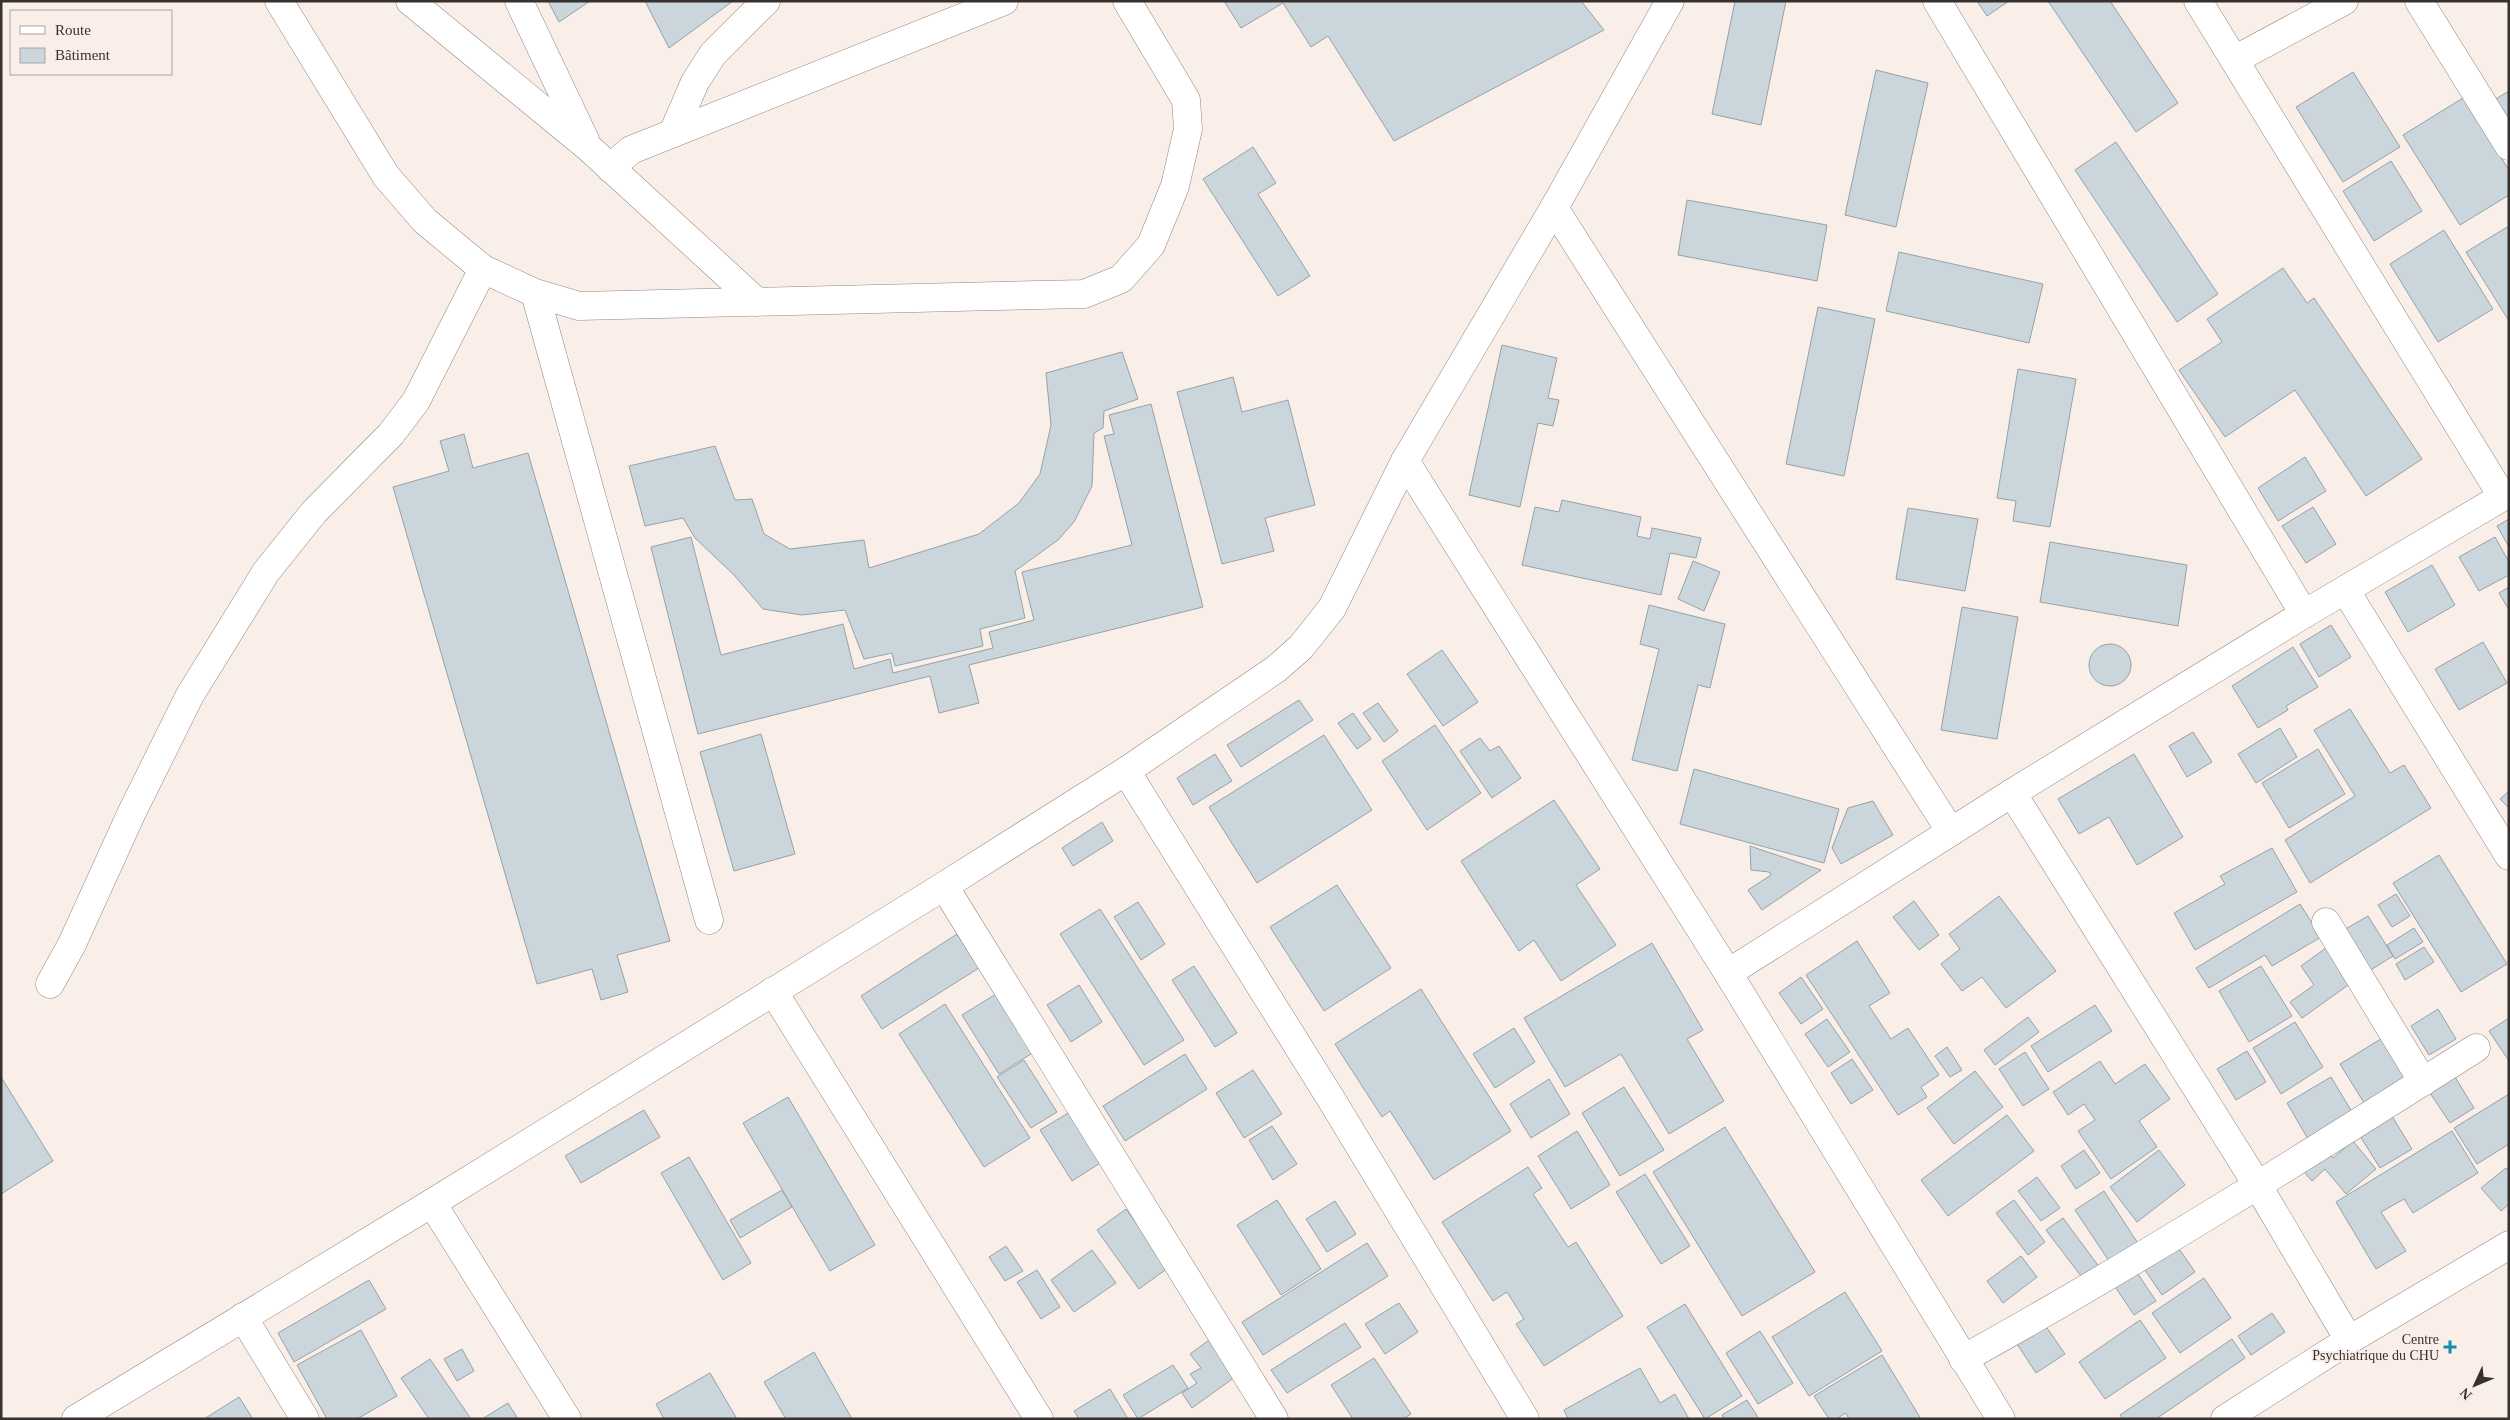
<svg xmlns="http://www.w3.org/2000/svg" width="2510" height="1420" viewBox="0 0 2510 1420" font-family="Georgia,serif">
<rect width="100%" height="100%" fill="#faeee8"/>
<g fill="#cad6db" stroke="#96a2a7">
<path d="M548,1h42l-31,21z"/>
<path d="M645,1h88l-64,47z"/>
<path d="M1224,1h357l23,29 -210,111 -66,-105 -17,11 -28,-44 -42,25z"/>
<path d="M1735,1h51l-25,124 -49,-11z"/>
<path d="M1977,1h32l-22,15z"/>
<path d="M2048,1h62l68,102 -42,29z"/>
<path d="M1876,70l52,13 -32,144 -51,-12z"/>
<path d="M2353,72l47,75 -57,35 -47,-75z"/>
<path d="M2509,91v32l-15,-23z"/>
<path d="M2463,98l46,72v25l-49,30 -57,-90z"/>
<path d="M2116,142l102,152 -41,28 -102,-152z"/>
<path d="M1253,147l23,36 -18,11 52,82 -32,20 -75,-117z"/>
<path d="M2391,161l31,50 -48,30 -31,-50z"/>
<path d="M1687,200l140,25 -10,56 -139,-26z"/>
<path d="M2509,226v95l-43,-69z"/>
<path d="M2444,230l49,79 -55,33 -48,-78z"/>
<path d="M1899,252l144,32 -14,59 -143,-32z"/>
<path d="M2283,268l24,35 7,-5 108,161 -56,37 -71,-106 -70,47 -46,-67 43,-28 -15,-23z"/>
<path d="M1818,307l57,12 -31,157 -58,-12z"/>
<path d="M1502,345l55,13 -9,40 11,2 -6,26 -15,-3 -18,84 -51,-12z"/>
<path d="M1122,352l16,47 -34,12 -1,17 -9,5 -2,53 -18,36 -16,18 -43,31 10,47 -45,11 3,17 -88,20 -3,-13 -28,6 -19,-49 -43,5 -39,-6 -29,-34 -39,-37 -12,-20 -38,8 -16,-60 86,-20 20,54 17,-1 12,35 26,15 74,-9 5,28 110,-34 40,-31 21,-29 11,-49 -5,-52z"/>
<path d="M2018,369l58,10 -26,148 -37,-6 3,-20 -19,-3z"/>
<path d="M1233,377l9,35 46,-12 27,105 -50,13 9,33 -52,13 -45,-172z"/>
<path d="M1151,404l52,203 -234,58 10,38 -40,10 -9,-37 -232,58 -47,-187 40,-10 30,118 122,-31 11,45 36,-10 3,14 100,-25 -4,-16 45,-12 -12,-48 110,-27 -28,-109 10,-2 -5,-19z"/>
<path d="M464,434l9,34 55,-15 142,488 -53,14 11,37 -27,8 -9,-31 -55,15 -144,-497 56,-16 -9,-30z"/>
<path d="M2305,457l21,34 -48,30 -20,-33z"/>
<path d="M1562,500l79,17 -4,19 13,3 2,-11 49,10 -5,20 -26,-5 -9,42 -139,-30 13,-58 24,5z"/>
<path d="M2313,507l23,37 -30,19 -24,-37z"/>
<path d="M1908,508l70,11 -13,72 -69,-12z"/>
<path d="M2509,519v28l-12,-21z"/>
<path d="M2495,537l14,25v13l-30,16 -20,-34z"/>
<path d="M2050,542l137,23 -9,61 -138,-24z"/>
<path d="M1693,561l27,11 -16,39 -26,-12z"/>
<path d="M2432,565l23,40 -47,27 -23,-40z"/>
<path d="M2509,587v23l-10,-17z"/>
<path d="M1649,605l76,19 -15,64 -12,-3 -21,86 -45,-11 27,-111 -19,-5z"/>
<path d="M1962,607l56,10 -21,122 -56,-9z"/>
<path d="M2331,625l20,32 -32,20 -19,-33z"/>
<path d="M2483,642l24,41 -48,27 -24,-41z"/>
<circle cx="2110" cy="665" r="21"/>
<path d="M2293,647l25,40 -32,19 2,4 -30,18 -26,-42z"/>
<path d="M1442,650l36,52 -35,24 -36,-52z"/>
<path d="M1299,700l14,20 -72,47 -14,-22z"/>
<path d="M1378,703l20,28 -14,11 -21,-29z"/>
<path d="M2350,709l40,64 14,-8 27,43 -121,75 -25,-43 70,-44 -41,-66z"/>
<path d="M1353,713l18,26 -14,10 -19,-26z"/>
<path d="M1435,725l46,68 -54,37 -45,-69z"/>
<path d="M2280,728l17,29 -41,26 -18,-29z"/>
<path d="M2193,732l19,30 -25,15 -18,-31z"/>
<path d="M761,734l34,120 -61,17 -34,-119z"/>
<path d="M1324,735l48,75 -115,73 -48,-76z"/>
<path d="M1480,738l10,13 9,-5 22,32 -29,20 -32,-47z"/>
<path d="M2318,749l27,45 -56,34 -27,-45z"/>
<path d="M1215,754l17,27 -39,24 -16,-27z"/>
<path d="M2134,754l49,83 -46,28 -28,-48 -30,17 -21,-35z"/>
<path d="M1694,769l145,40 -15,54 -144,-39z"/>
<path d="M2509,791v17l-9,-9z"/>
<path d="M1554,800l46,69 -24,16 40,60 -55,36 -27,-41 -15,11 -58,-90z"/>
<path d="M1873,801l20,34 -52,29 -9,-16 16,-40z"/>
<path d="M1102,822l11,19 -40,25 -11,-18z"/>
<path d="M1750,846l71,24 -59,40 -14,-20 23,-15 -2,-3 -18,-2z"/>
<path d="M2272,848l25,44 -102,58 -21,-37 51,-29 -5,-8z"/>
<path d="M2439,855l68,109 -46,28 -68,-109z"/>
<path d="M1337,885l54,83 -67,43 -54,-84z"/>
<path d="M2396,894l14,22 -18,11 -14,-22z"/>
<path d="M1999,896l57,75 -50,37 -24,-31 -20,14 -21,-27 19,-15 -11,-15z"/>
<path d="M1914,901l25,34 -20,15 -26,-33z"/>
<path d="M1138,902l27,42 -24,16 -27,-43z"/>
<path d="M2300,904l21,33 -49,29 -7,-11 -56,33 -13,-20z"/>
<path d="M1100,909l84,131 -40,25 -84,-131z"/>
<path d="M2368,916l25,40 -27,17 -26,-41z"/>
<path d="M2414,928l9,14 -28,17 -8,-14z"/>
<path d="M957,934l22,34 -97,61 -21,-33z"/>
<path d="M1857,941l33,52 -21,13 22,33 17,-11 31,47 -18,12 6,10 -29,18 -92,-140z"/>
<path d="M1652,943l51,87 -16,9 37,62 -55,33 -48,-80 -56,33 -41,-69z"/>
<path d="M2424,947l10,15 -29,18 -9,-16z"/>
<path d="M2326,948l25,35 -49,35 -12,-16 24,-17 -13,-19z"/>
<path d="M1194,966l43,67 -22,14 -43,-67z"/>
<path d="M2261,966l31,50 -43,26 -30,-51z"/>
<path d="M1801,977l22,32 -22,15 -22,-31z"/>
<path d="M1079,985l23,37 -31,20 -24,-37z"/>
<path d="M1421,989l90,142 -77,49 -44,-69 -8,6 -47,-73z"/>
<path d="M996,994l38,58 -35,22 -37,-59z"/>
<path d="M945,1004l85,134 -46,29 -85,-133z"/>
<path d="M2095,1005l17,26 -64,41 -17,-26z"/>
<path d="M2438,1009l18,30 -27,16 -18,-29z"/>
<path d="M2028,1017l11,15 -44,33 -11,-15z"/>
<path d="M2509,1018v43l-20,-30z"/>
<path d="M1827,1019l23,33 -22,15 -23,-33z"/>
<path d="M2295,1022l28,45 -42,27 -28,-46z"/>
<path d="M1514,1028l21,34 -40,26 -22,-34z"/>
<path d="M2384,1037l27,43 -45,26 -26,-42z"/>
<path d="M1947,1047l15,23 -12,7 -15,-21z"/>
<path d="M2247,1051l19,31 -30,18 -19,-31z"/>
<path d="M2025,1052l24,37 -26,17 -24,-37z"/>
<path d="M1185,1054l22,35 -82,52 -22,-35z"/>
<path d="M1852,1059l21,31 -22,14 -20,-31z"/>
<path d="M1024,1060l33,52 -26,16 -34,-51z"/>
<path d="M2100,1061l15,23 30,-20 25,35 -31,22 18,26 -46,32 -33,-48 17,-11 -11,-16 -16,11 -15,-23z"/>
<path d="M1253,1070l29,44 -38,24 -28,-45z"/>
<path d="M1975,1071l28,36 -49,37 -27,-36z"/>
<path d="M1,1077l52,84 -52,33z"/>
<path d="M2331,1077l21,35 -44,27 -21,-36z"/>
<path d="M2455,1077l19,31 -24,15 -20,-30z"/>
<path d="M1549,1079l21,35 -39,24 -21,-34z"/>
<path d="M1624,1087l40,63 -44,26 -38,-63z"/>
<path d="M2509,1094v50l-32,20 -23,-36z"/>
<path d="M788,1097l87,148 -45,26 -87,-148z"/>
<path d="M2387,1108l25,41 -32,19 -25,-40z"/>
<path d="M644,1110l16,27 -79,46 -16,-27z"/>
<path d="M1070,1112l32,50 -30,19 -32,-51z"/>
<path d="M2007,1115l27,36 -86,65 -27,-36z"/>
<path d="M1272,1126l25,38 -24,16 -24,-40z"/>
<path d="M1725,1127l90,145 -73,44 -89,-144z"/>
<path d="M1577,1131l33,54 -39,24 -33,-53z"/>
<path d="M2452,1131l26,42 -65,40 -9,-14 -23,13 25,39 -30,18 -40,-67z"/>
<path d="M2353,1141l23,28 -30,25 -21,-25 -13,12 -13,-15 24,-19 10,11z"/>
<path d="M2084,1150l16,23 -24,16 -15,-23z"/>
<path d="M2159,1150l26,35 -48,37 -27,-35z"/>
<path d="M689,1157l62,106 -28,17 -62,-107z"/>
<path d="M1528,1167l14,21 -9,6 35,53 8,-5 47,74 -79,50 -28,-42 8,-5 -17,-27 -14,9 -51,-79z"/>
<path d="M2506,1168l3,3v33l-8,7 -20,-23z"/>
<path d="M1645,1174l45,72 -29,18 -45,-72z"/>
<path d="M2037,1177l23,31 -19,13 -23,-30z"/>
<path d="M782,1190l10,17 -52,31 -10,-18z"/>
<path d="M2104,1191l35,54 -28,19 -36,-54z"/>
<path d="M1277,1200l44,69 -40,26 -44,-70z"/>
<path d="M2014,1200l31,42 -17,13 -32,-42z"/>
<path d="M1335,1201l21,33 -29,18 -21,-33z"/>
<path d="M1126,1209l42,59 -29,21 -42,-59z"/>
<path d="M2063,1218l37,50 -16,12 -38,-50z"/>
<path d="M2173,1240l22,32 -33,23 -22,-32z"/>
<path d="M1367,1243l21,33 -125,79 -21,-33z"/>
<path d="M1006,1246l17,25 -18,10 -16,-24z"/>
<path d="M1092,1250l24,33 -42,29 -23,-32z"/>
<path d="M2021,1256l16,21 -34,26 -16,-22z"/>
<path d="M1037,1270l23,37 -19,12 -24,-37z"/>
<path d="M2136,1271l20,30 -22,14 -20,-30z"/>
<path d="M2204,1278l27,40 -51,35 -28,-40z"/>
<path d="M369,1280l17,29 -92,53 -16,-29z"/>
<path d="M1845,1292l37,59 -73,45 -37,-59z"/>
<path d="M1399,1303l19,29 -33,22 -20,-30z"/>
<path d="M1685,1304l57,92 -37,23 -58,-92z"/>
<path d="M2272,1313l13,19 -34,23 -13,-19z"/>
<path d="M2140,1320l26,38 -61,41 -26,-37z"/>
<path d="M1345,1323l16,24 -74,46 -16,-23z"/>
<path d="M2045,1325l20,29 -29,19 -19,-29z"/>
<path d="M361,1330l36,66 -40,23h-30l-30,-54z"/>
<path d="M1760,1331l33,52 -35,21 -32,-51z"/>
<path d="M2232,1339l13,19 -89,61h-33l-3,-4z"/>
<path d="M1209,1340l26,37 -43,31 -10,-15 15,-10 -7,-9 11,-6 -11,-14z"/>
<path d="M462,1349l12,22 -17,10 -13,-22z"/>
<path d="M814,1352l38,67h-66l-22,-37z"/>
<path d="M1882,1355l39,64h-72l-3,-6 -10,6h-7l-15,-23z"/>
<path d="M1374,1358l37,56 -8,5h-50l-22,-34z"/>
<path d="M430,1359l41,60h-42l-28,-41z"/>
<path d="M1173,1365l15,23 -50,31 -15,-24z"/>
<path d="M1640,1368l20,35 15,-9 14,25h-121l-4,-9z"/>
<path d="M710,1373l27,46h-73l-8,-15z"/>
<path d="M1110,1389l18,30h-49l-5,-8z"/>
<path d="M239,1397l14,22h-49z"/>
<path d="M1747,1400l12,19h-35l-2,-4z"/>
<path d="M508,1403l10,16h-36z"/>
</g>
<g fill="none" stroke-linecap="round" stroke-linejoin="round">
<defs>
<g id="minor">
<path d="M279,1l107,175 39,45 58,48 52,24 44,13 505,-12 37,-15 30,-34 24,-59 13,-57 -2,-29 -59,-99"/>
<path d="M410,1l179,147 168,154"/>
<path d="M519,1l66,139"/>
<path d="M1937,1l367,613"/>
<path d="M2198,1l304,495"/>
<path d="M2419,1l90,145"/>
<path d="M2234,60l110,-59"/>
<path d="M673,133l22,-51 18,-28 53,-53"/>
<path d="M610,168l21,-18 373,-149"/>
<path d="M1554,208l397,624"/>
<path d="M535,293l174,627"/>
<path d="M1405,461l323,512 273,446"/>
<path d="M2346,591l163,265"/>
<path d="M1126,771l205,328 194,320"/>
<path d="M2012,793l246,393 91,154"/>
<path d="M944,886l330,533"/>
<path d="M2326,922l97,160"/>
<path d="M1728,973l284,-180 292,-179 205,-121"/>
<path d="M50,984l22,-40 60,-132 58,-117 76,-123 48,-60 77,-78 25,-33 67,-132"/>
<path d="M773,991l266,428"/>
<path d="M432,1203l135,216"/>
<path d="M243,1317l62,102"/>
<path d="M1963,1359c175,-97 344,-204 513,-311"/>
<path d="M76,1419l356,-216 512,-317 182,-115 150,-102 25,-22 31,-39 73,-147 149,-253 116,-207"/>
<path d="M2225,1419l124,-79 160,-95"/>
</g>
</defs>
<use href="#minor" stroke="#928882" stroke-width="29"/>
<use href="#minor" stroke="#fff" stroke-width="28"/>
</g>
<path fill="#178aaf" stroke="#faeee8" stroke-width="2" d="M2447.5 1339.5h5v5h5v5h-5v5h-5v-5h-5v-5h5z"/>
<g text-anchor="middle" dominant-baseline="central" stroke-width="4" stroke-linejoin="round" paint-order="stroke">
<g font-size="14" fill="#36312f" stroke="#faeee8" text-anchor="end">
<text x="2439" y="1339">Centre<tspan x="2439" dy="16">Psychiatrique du CHU</tspan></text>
</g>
</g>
<rect width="2510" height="1420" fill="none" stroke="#36312f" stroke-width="5"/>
<rect x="10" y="10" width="162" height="65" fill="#faeee8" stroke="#aca29e"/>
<rect x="20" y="26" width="25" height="8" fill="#ffffff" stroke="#aca29e"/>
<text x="55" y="35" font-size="15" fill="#36312f">Route</text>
<rect x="20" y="48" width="25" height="15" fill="#cad6db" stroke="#aca29e"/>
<text x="55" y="60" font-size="15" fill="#36312f">Bâtiment</text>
<g transform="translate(2475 1385) rotate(226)" stroke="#faeee8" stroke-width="4" paint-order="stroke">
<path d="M0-4L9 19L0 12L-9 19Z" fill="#36312f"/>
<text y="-8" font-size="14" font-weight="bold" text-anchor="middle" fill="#36312f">N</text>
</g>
</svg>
